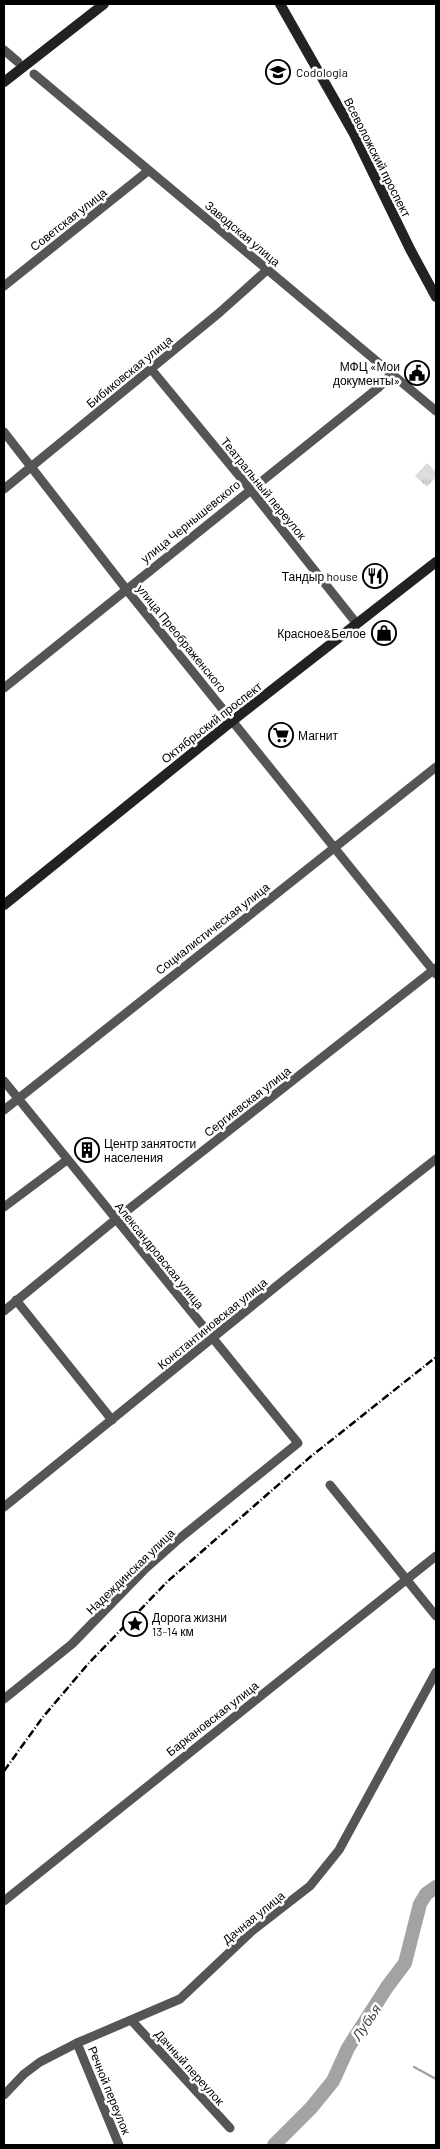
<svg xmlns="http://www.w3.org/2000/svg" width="440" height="2149" viewBox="0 0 440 2149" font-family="Barlow,sans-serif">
<defs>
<pattern id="park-tufts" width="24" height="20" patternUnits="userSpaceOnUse" patternTransform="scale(1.25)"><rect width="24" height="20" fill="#dcdcdc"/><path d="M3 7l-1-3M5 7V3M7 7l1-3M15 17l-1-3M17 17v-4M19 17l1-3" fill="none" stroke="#bbb"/></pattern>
</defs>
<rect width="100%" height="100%" fill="#fff"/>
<path fill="url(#park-tufts)" d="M427,463l9,9v5l-9,10 -12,-11z"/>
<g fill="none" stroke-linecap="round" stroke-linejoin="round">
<path stroke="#a3a3a3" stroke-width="2.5" d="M414,2067l22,12"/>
<path stroke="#a3a3a3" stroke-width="14" d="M274,2145l37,-37 22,-27 15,-33 39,-61 18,-24 15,-59 6,-10 10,-7"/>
<g stroke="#555" stroke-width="9">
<path d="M4,50l14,12"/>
<path d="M34,74l402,337"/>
<path d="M4,286l144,-115"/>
<path d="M151,369l99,120 107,135"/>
<path d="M4,432l122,157 310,385"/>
<path d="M4,489l215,-176 48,-43"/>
<path d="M4,688l374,-300 14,-14"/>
<path d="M4,1081l294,362 -118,95 -36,32 -72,74 -68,55"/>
<path d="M4,1110l432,-343"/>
<path d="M4,1207l63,-47"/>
<path d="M16,1300l96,120"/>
<path d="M4,1311l111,-91 321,-252"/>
<path d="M330,1485l106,131"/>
<path d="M4,1507c144,-116 286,-234 432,-348"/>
<path d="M4,1901l432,-345"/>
<path d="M132,2021l98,107"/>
<path d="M77,2043l42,102"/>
<path d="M4,2095l20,-21 16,-12 37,-19 103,-44 72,-68 58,-45 29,-36 97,-178"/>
</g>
<g stroke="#222" stroke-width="10">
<path d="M280,4l74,130 56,115 26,48"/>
<path d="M4,82l100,-78"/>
<path d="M4,905l228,-184 204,-159"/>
</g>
<path stroke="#000" stroke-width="2.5" stroke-dasharray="8 2.5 1 2.5" stroke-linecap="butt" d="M4,1771l39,-54 45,-53 80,-83 141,-123 127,-101"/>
</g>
<defs>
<symbol id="school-ring" viewBox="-11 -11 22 22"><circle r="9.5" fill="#fff" stroke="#000" stroke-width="1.5"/><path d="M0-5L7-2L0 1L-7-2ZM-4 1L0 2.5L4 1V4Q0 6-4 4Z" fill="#000"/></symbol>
<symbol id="civic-ring" viewBox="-11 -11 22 22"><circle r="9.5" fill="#fff" stroke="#000" stroke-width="1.5"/><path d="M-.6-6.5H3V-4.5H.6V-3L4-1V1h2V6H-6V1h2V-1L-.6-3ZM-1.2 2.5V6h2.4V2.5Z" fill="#000"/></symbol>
<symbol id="restaurant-ring" viewBox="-11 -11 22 22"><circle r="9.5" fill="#fff" stroke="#000" stroke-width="1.5"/><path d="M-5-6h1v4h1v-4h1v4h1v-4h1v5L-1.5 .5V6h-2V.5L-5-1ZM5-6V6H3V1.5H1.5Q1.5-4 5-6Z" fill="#000"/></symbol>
<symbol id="shop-ring" viewBox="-11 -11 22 22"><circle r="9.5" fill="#fff" stroke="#000" stroke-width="1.5"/><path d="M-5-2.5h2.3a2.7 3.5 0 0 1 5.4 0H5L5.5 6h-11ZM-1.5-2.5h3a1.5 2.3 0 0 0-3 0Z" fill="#000"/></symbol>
<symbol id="supermarket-ring" viewBox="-11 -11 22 22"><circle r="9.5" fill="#fff" stroke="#000" stroke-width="1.5"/><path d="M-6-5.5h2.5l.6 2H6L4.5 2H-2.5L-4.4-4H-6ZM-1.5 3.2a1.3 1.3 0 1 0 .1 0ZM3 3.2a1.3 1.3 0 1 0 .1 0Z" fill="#000"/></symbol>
<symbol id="building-ring" viewBox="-11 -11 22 22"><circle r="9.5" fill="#fff" stroke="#000" stroke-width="1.5"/><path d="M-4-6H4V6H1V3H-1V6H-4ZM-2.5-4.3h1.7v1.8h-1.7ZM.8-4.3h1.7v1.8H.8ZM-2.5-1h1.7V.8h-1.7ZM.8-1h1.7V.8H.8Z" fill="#000"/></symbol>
<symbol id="sight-ring" viewBox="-11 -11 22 22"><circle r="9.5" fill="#fff" stroke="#000" stroke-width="1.5"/><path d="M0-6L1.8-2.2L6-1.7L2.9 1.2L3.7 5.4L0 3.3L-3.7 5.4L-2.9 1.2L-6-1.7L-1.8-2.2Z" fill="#000"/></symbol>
</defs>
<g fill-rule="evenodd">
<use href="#school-ring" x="264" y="58" width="28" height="28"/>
<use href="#civic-ring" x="403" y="359" width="28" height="28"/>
<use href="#restaurant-ring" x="361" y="562" width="28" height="28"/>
<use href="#shop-ring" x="370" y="619" width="28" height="28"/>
<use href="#supermarket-ring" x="267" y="721" width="28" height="28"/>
<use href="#building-ring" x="73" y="1136" width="28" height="28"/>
<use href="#sight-ring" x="121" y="1610" width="28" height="28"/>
</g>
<g text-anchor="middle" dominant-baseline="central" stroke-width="5" stroke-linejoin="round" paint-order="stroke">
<g font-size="12" fill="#000" stroke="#fff" text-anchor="start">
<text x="296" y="72">Codologia</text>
<text x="400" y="366" text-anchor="end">МФЦ «Мои<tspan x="400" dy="14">документы»</tspan></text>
<text x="358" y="576" text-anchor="end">Тандыр house</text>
<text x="366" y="633" text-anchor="end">Красное&amp;Белое</text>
<text x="298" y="735">Магнит</text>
<text x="104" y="1143">Центр занятости<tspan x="104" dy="14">населения</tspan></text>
<text x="152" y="1617">Дорога жизни<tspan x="152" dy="14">13-14 км</tspan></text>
</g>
<g font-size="12" fill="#000" stroke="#fff">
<text transform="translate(378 157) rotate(63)">Всеволожский проспект</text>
<text transform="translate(68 219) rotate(-38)">Советская улица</text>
<text transform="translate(243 233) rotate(40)">Заводская улица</text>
<text transform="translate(129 371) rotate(-39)">Бибиковская улица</text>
<text transform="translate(264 488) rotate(51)">Театральный переулок</text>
<text transform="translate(190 521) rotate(-39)">улица Чернышевского</text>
<text transform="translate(182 638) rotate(51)">улица Преображенского</text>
<text transform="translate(211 722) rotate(-38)">Октябрьский проспект</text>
<text transform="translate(212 928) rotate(-38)">Социалистическая улица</text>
<text transform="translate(247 1101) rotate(-38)">Сергиевская улица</text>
<text transform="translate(160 1255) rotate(51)">Александровская улица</text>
<text transform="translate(212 1323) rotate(-39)">Константиновская улица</text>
<text transform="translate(130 1571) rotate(-44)">Надеждинская улица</text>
<text transform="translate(212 1718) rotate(-38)">Баркановская улица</text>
<text transform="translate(253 1917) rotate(-39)">Дачная улица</text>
<text transform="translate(190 2067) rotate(48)">Дачный переулок</text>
<text transform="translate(110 2090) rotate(68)">Речной переулок</text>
</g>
<g font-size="14" font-style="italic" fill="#444" stroke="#fff">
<text transform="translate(366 2022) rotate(-56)">Лубья</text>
</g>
</g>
<rect width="440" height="2149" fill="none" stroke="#000000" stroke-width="10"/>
</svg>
